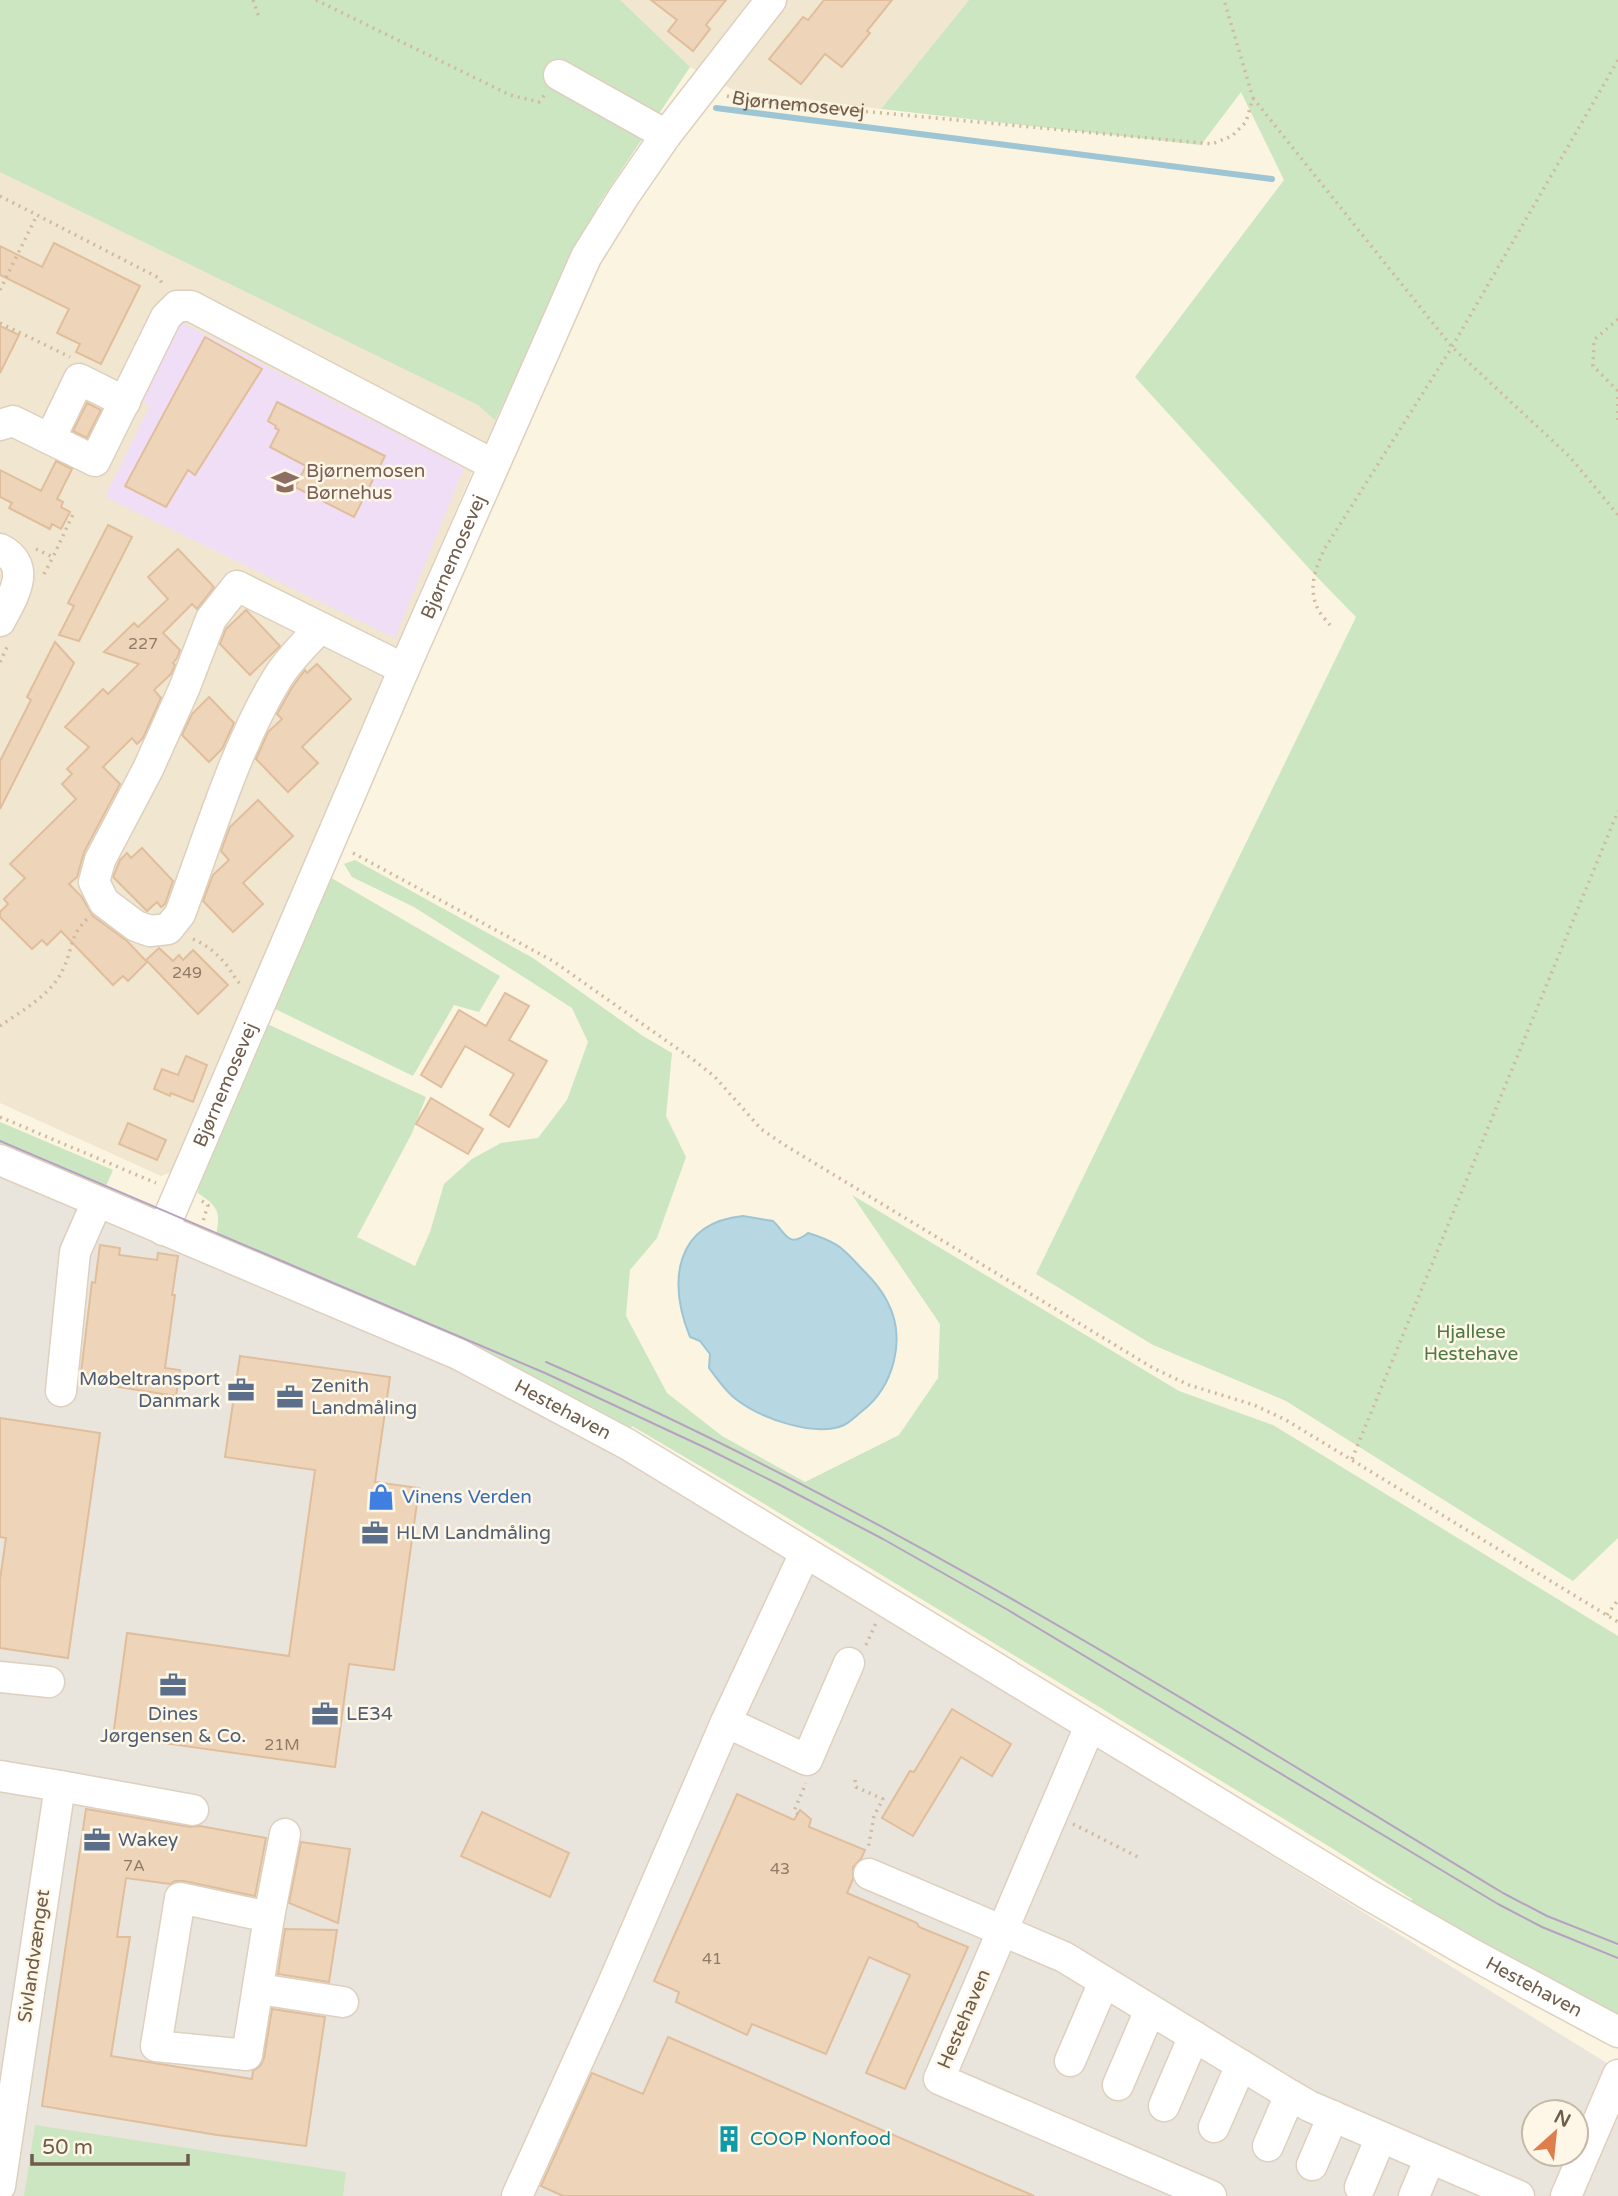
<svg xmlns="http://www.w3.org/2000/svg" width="1618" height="2196" viewBox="0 0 1618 2196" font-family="'Varela Round',sans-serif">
<rect width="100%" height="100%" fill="#faf4e1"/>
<path fill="#f1e6d0" d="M0,0h969l-88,109 -150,-20 -41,-22 -90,135 -128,270 -298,699 -13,5 -161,-73z"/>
<path fill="#e9e4dc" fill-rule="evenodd" d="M0,1177l427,176 198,102 993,615v126h-1618zM1534,2112h42v42h-42z"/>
<path fill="#f0def6" d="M175,319l289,149 -69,170 -290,-141 45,-92 -16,-8z"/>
<g fill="#cce6c1">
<path d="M0,0h620l70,67 -90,135 -105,218 -17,-15 -478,-233z"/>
<path d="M969,0h649v1538l-45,43 -287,-180 -133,-56 -117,-71 320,-657 -40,-41 -181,-199 149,-197 -43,-88 -40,53 -320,-36z"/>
<path d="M355,860l178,98 110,78 29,17 -6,63 20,41 -29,81 -27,32 -4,46 41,77 55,43 83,46 94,-47 39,-57 2,-54 -88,-129 327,196 94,34 345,211v381l-206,-111v-7l-82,-52 -567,-344 -131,-77 -4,6 -413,-191c5,-27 7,-32 -17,-48l4,-26 61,-145 163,75 -14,36 -55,104 58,29 15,-34 14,-48 28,-25 29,-16 37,-5 29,-38 21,-58 -16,-34 -158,-101 -62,-30 -8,-13z"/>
<path d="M328,876l172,100 -21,36 -25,-7 -41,71 -144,-70z"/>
<path d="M0,1122l113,48 -10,23 -103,-45z"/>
<path d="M35,2125l311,47 -3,24h-319z"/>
</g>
<path fill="#b7d7e2" stroke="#9ec5d3" stroke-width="2" d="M743,1216l30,5c13,12 15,28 35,12 32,10 34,15 56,38 9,9 17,18 23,30 20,37 7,86 -26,111 -5,4 -11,10 -17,13 -29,13 -83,-7 -107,-25 -11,-8 -19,-20 -28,-32l1,-14 -10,-13 -10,-4c-22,-55 -16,-114 53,-121z"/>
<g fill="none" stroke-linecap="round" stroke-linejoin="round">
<path stroke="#9ec5d3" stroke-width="6" d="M716,108l556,71"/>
</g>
<g fill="#eed5ba" stroke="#e0be9c" stroke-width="2">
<path d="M651,0h75l-20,25 4,4 -17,22 -25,-20 9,-11z"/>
<path d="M824,0h68l-25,31 3,2 -28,34 -17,-13 -24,30 -32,-25 34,-42 5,3z"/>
<path d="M54,243l86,43 -39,78 -25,-12 4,-8 -23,-11 12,-24 -69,-34v-29l42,21z"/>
<path d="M0,326l19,9 -19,38z"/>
<path d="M205,337l57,32 -67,106 -7,-5 -22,37 -41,-21z"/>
<path d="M277,402l108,54 -31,61 -59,-30 11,-21 -36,-19 9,-17 -4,-2 1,-2 -8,-5z"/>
<path d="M87,403l14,7 -14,28 -14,-7z"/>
<path d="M56,461l16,8 -15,30 6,3 -2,5 9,5 -9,17 -9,-5 -2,5 -41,-21 3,-5 -12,-6v-27l41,21z"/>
<path d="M108,525l24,12 -53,104 -20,-6 15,-29 -6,-3z"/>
<path d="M178,549l36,38 -17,22 -5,-5 -29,29 17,17 -3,8 -4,5 2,2 -4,9 -17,16 7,8 -18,40 -6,6 -5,-6 -29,29 17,17 -36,68 -7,25 -8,7 12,12 12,20 34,25 20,21 -19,19 -5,-5 -10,9 -52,-54 -14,14 -5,-5 -10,9 -32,-32v-5l8,-8 -4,-5 21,-21 -15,-14 66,-65 -14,-15 10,-10 -5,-5 22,-22 -24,-20 38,-38 5,5 31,-30 -35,-12 30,-29 4,4 30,-28 -20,-22z"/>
<path d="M246,610l34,36 -30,29 -30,-31 6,-15z"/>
<path d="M55,642l19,21 -74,146v-48l31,-61 -4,-3z"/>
<path d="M317,664l34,35 -49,48 16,16 -30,29 -32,-33 12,-27 14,-13 -5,-5 16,-28 12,-16 2,3z"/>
<path d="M209,697l25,26 -12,26 -13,13 -27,-27 10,-21z"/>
<path d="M258,800l35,36 -50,47 20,21 -30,28 -30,-31 10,-26 16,-15 -8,-9 9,-24z"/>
<path d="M142,848l31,33 -8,23 -4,3 -4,-5 -10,9 -34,-34 7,-17 7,-7 4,5z"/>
<path d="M159,948l14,13 6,-6 4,5 10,-10 35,35 -30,29 -52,-54z"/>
<path d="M505,993l24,13 -20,34 38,21 -38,66 -19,-12 24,-41 -49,-28 -24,41 -20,-12 38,-65 27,16z"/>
<path d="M186,1056l21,9 -14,37 -22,-9 -1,3 -16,-7 8,-20 16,6z"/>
<path d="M431,1098l52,31 -15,25 -52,-30z"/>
<path d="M128,1123l38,17 -9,20 -38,-16z"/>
<path d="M100,1245l20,3 -1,7 38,5 1,-7 20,3 -6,39h3l-10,73 15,2 -4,26 -96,-15 12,-99 3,1z"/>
<path d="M240,1356l150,21 -15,105 44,6 -25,182 -45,-6 -14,103 -222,-31 14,-103 162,23 26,-186 -90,-13z"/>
<path d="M0,1418l100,15 -32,225 -68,-10v-68l6,-42 -6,-1z"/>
<path d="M952,1709l59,35 -19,32 -31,-19 -48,79 -31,-18 28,-47 4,1z"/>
<path d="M737,1794l57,26 6,-10 11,9 -2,8 56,23 -4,9 -8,8v12l-6,14 70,30 2,4 49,20 -63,142 -39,-16 44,-98 -41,-18 -43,97 -74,-30 -5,11 -71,-33 3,-10 -25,-11z"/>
<path d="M86,1809l104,18 10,-1 66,12 -11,58 -71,-15h-9l-5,3 -44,-6 -9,59h13l-19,119 141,23 1,-8 7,-5 4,-8 8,-49 53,8 -19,129 -89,-11 -175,-29z"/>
<path d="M482,1812l87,41 -19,44 -89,-41z"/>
<path d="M301,1842l49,7 -12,74 -49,-20z"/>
<path d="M285,1929l52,1 -8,52 -51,-8z"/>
<path d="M668,2037l366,159h-471l-22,-10 51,-113 51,21z"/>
</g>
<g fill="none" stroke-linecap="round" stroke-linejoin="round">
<defs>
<g id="minor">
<path d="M559,75l107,60"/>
<path d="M0,425l13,-4 82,40 71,-144 11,-11h14l303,159"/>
<path d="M50,439l29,-60 46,23"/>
<path d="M0,549c34,17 12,49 0,72"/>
<path d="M320,628c-14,15 -31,31 -42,49 -43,70 -69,160 -98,237l-12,15 -18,2 -14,-5 -32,-24 -10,-20 6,-22 48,-91 36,-80 27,-70 26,-33 167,83"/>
<path id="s2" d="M0,1160l458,194 169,90 742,451 101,58 148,79"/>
<path id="s3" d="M163,1230l241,-561 182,-412 38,-61 42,-61 105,-135"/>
<path d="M61,1391l14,-139 22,-50"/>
<path d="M0,1677l49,5"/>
<path d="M726,1722l81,38 42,-97"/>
<path d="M1090,1726l-151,353 272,117"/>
<path d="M0,1776l60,10 -60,400"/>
<path d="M60,1786l133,24"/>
<path d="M869,1874l195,83 226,138 -22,51"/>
<path d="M180,1898l89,19 -22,138 -91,-9z"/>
<path d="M269,1917l16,-83"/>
<path d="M259,1989l84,13"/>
<path d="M1070,2061l34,-79"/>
<path d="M1118,2085l32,-75"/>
<path d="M1290,2095l19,11 210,90"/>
<path d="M1164,2106l30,-70"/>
<path d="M1214,2127l27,-62"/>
<path d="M1312,2165l21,-49"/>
<path d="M1360,2187l21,-50"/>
<path d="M517,2196l95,-210 114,-264 79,-169"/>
<path d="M1414,2196l16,-38"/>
<path d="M1566,2196l52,-121"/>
</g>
</defs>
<use href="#minor" stroke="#ded0be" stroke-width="33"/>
<g stroke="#d2b99e" stroke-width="3.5" stroke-dasharray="2 5" stroke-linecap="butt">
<path d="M253,0l6,17"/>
<path d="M316,0l194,95 29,7 7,-9"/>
<path id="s1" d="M727,96l17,4 468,44 20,-8 14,-14 7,-24 -29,-98"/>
<path d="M1253,98l199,249 118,110 48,58"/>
<path d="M0,196l159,82 4,7"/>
<path d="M0,290l37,-75"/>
<path d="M1618,319l-24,21 -1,26 25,25"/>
<path d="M0,323l70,34"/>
<path d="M1618,397v24"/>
<path d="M36,549l17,8 21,-45"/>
<path d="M44,574l9,-17"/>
<path d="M1330,625c-4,-5 -11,-12 -13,-18 -9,-20 -1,-41 8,-59l127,-201 166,-287"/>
<path d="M0,662l9,-19"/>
<path d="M353,853l200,108 142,100 20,16 46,52 22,15 370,224 36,17 65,20 32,15 332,202"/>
<path d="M193,939c14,6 26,16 35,28 5,7 8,14 14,18"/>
<path d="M0,1026c23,-16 53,-32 64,-59 10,-22 5,-30 24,-49"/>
<path d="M0,1117l156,66"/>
<path d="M202,1201l6,4 -5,16"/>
<path d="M1352,1459l266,-648"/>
<path d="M1607,1615l11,-15"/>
<path d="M866,1645l10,-22"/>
<path d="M855,1780l1,7 27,12 -9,17 -6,33"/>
<path d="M798,1814l-4,-3 12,-28"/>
<path d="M1073,1824l65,33"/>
</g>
<use href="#minor" stroke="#fff" stroke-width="30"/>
<g stroke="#b7a1c2" stroke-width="2">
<path d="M0,1141l545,232 163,76 70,35 105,55 125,71 490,294 44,23 76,31"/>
<path d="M546,1362c336,146 645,342 957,531l44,23 71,28"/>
</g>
</g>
<defs>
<symbol id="school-bare" viewBox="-9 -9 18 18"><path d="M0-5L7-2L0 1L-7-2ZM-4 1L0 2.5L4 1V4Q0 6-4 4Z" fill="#8d6e63" stroke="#fef7e7" stroke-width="2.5" paint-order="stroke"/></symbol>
<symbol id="office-bare" viewBox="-9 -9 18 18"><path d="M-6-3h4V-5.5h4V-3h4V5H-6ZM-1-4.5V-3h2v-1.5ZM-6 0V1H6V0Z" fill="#5c6f8a" stroke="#fef7e7" stroke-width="2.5" paint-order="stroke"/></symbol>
<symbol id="shop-bare" viewBox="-9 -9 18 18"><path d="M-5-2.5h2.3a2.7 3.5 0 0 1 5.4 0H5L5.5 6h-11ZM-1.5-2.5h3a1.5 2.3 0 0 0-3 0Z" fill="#3f7fe0" stroke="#fef7e7" stroke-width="2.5" paint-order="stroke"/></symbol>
<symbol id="building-bare" viewBox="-9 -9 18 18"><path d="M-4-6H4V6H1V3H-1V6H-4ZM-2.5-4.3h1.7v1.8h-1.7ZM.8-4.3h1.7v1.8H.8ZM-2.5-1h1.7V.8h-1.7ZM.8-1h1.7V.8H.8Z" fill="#0f9aa8" stroke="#fef7e7" stroke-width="2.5" paint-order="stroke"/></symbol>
</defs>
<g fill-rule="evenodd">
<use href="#school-bare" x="266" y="463" width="38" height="38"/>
<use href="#office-bare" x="222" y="1371" width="38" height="38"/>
<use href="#office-bare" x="271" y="1378" width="38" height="38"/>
<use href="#shop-bare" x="362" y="1478" width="38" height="38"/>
<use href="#office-bare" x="356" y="1514" width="38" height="38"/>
<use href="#office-bare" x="154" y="1666" width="38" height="38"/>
<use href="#office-bare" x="306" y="1695" width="38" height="38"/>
<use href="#office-bare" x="78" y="1821" width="38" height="38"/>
<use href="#building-bare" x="710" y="2120" width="38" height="38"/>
</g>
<g text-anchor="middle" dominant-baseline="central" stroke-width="5" stroke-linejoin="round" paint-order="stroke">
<g font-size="16" fill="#907a66">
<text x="143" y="644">227</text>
<text x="187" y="973">249</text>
<text x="282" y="1745">21M</text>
<text x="134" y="1866">7A</text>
<text x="780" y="1869">43</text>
<text x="712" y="1959">41</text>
</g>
<g font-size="19" fill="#705c4a" stroke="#fef7e7">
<text stroke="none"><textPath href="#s1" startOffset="72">Bjørnemosevej</textPath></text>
<text stroke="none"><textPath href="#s3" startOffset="733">Bjørnemosevej</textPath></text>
<text stroke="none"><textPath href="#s3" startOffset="158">Bjørnemosevej</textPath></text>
<text stroke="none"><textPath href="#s2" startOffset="616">Hestehaven</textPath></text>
<text transform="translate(34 1956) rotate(-82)">Sivlandvænget</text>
<text stroke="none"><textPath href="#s2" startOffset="1746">Hestehaven</textPath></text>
<text transform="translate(964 2019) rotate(-67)">Hestehaven</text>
</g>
<g font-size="19" fill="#785e54" stroke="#fef7e7" text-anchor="start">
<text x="306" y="471">Bjørnemosen<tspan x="306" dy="22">Børnehus</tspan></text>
</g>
<g font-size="19" fill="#4f7a45" stroke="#fef7e7">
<text x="1471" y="1332">Hjallese<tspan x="1471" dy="22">Hestehave</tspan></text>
</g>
<g font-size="19" fill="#4e5e75" stroke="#fef7e7" text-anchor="start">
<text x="220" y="1379" text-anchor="end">Møbeltransport<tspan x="220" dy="22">Danmark</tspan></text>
<text x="311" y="1386">Zenith<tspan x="311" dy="22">Landmåling</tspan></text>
<text x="396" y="1533">HLM Landmåling</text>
<text x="173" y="1714" text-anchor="middle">Dines<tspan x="173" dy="22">Jørgensen &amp; Co.</tspan></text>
<text x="346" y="1714">LE34</text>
<text x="118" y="1840">Wakey</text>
</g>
<g font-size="19" fill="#366cbe" stroke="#fef7e7" text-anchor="start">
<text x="402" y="1497">Vinens Verden</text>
</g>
<g font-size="19" fill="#0d838f" stroke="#fef7e7" text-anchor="start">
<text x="750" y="2139">COOP Nonfood</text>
</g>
</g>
<g transform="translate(1555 2133) rotate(27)"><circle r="33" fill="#fef7e7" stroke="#c5b9a8" stroke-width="2"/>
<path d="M0-5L12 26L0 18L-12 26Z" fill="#de7e4d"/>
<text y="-10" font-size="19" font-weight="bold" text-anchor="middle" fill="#705c4a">N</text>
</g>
<path d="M32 2154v10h156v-10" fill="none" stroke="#705c4a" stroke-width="3.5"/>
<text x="42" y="2154" font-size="21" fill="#705c4a" stroke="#fef7e7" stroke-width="5" paint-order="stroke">50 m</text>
</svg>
